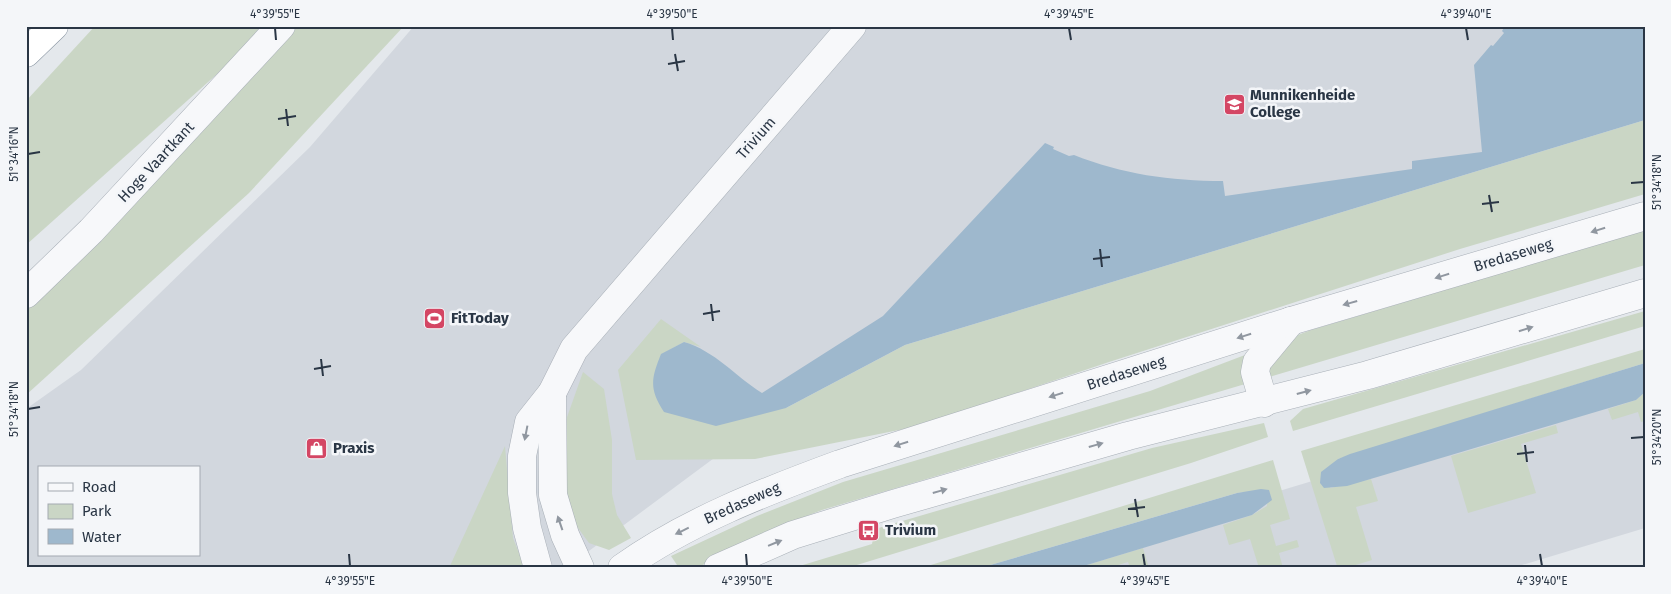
<svg xmlns="http://www.w3.org/2000/svg" width="1671" height="594" viewBox="0 0 1671 594" font-family="'Fira Sans',sans-serif">
<rect width="100%" height="100%" fill="#e4e8ec"/>
<g fill="#d2d7de" fill-rule="evenodd">
<path d="M414,26h1231v77l-792,252 -287,213h-540v-159l55,-39 229,-223zM39,468h160v87h-160z"/>
<path d="M1645,381v147l-133,40h-489z"/>
</g>
<g fill="#cad6c5">
<path d="M95,26h168l-18,23 -219,196v-144z"/>
<path d="M295,26h109l-155,167 -223,202v-96z"/>
<path d="M1645,120v74l-185,55 -351,113 -190,64 -164,33 -119,1 -18,-90 43,-51 40,28 -17,-5 -22,12 124,54 119,-63z"/>
<path d="M1645,230v35l-823,245 -59,23 -66,35h-18l-8,-12 86,-40 86,-34 307,-91 161,-61z"/>
<path d="M1645,311v15l-352,105 -3,-10 13,-12z"/>
<path d="M1645,349v14l-307,96 -8,29 41,-9 7,22 -22,6 16,53 -26,8 -9,-2 -36,-115z"/>
<path d="M583,372l21,17 8,51v54l5,21 14,23 -22,12 -20,-7 -19,-26 -7,-53 3,-44z"/>
<path d="M1645,392v29l-4,1 -3,-10 -26,8 -4,-11 28,-9z"/>
<path d="M1264,423l4,14 -77,26 -344,105h-54l79,-24 3,-15 277,-81z"/>
<path d="M1556,425l2,8 -37,11 15,49 -68,20 -17,-57z"/>
<path d="M505,446l8,92 12,30h-76z"/>
<path d="M1273,460l17,59 -20,6 6,21 21,-6 2,7 -20,6 4,15h-24l-9,-29 -21,6 -6,-20 29,-10 15,-9 1,-16 -31,3 -257,75h-59z"/>
<path d="M1143,548l6,20h-19l-2,-6 -20,6h-31z"/>
</g>
<g fill="#9eb8cd">
<path d="M1505,26h140v94l-740,225 -119,63 -70,18 -52,-14c-15,-23 -13,-33 -3,-58l23,-12c31,9 51,34 78,51l121,-77 162,-173 9,4 -1,2 16,7 5,-1c48,19 96,26 149,26l2,15 187,-27v-8l70,-9 -8,-87 17,-20 2,1 11,-13 -2,-2z"/>
<path d="M1645,363v29l-9,8 -289,86 -23,2 -4,-5 1,-11 17,-13 12,-5z"/>
<path d="M1261,489l8,1 3,10 -20,15 -175,53h-97l257,-75z"/>
</g>
<g fill="none" stroke-linecap="round" stroke-linejoin="round">
<defs>
<g id="minor">
<path d="M26,294l65,-63 190,-205"/>
<path d="M552,393l1,102 12,40 15,33"/>
<path d="M1264,403l-9,-31 2,-10 34,-41"/>
<path d="M538,568l-11,-40 -5,-35v-37l7,-34 23,-29 22,-44 278,-323"/>
<path d="M622,568c66,-47 142,-76 218,-104l451,-143 354,-105"/>
<path d="M718,568l75,-33 100,-31 235,-68 240,-61 277,-82"/>
</g>
<path id="highway" d="M26,53l28,-27"/>
</defs>
<use href="#minor" stroke="#a8afb7" stroke-width="29"/>
<use href="#highway" stroke="#8a96a3" stroke-width="29"/>
<use href="#minor" stroke="#f7f8fa" stroke-width="28"/>
<use href="#highway" stroke="#fff" stroke-width="28"/>
</g>
<defs><path id="oneway-solid" d="M-6-.8H1V-3.2L6.5 0L1 3.2V.8H-6Z" transform="scale(1.25)"/></defs>
<g fill="#9097a0">
<use href="#oneway-solid" transform="translate(1598 230) rotate(163)"/>
<use href="#oneway-solid" transform="translate(1442 276) rotate(163)"/>
<use href="#oneway-solid" transform="translate(1350 303) rotate(164)"/>
<use href="#oneway-solid" transform="translate(1526 329) rotate(-17)"/>
<use href="#oneway-solid" transform="translate(1244 336) rotate(162)"/>
<use href="#oneway-solid" transform="translate(1304 392) rotate(-15)"/>
<use href="#oneway-solid" transform="translate(1056 395) rotate(162)"/>
<use href="#oneway-solid" transform="translate(526 433) rotate(101)"/>
<use href="#oneway-solid" transform="translate(901 444) rotate(162)"/>
<use href="#oneway-solid" transform="translate(1096 445) rotate(-16)"/>
<use href="#oneway-solid" transform="translate(940 491) rotate(-16)"/>
<use href="#oneway-solid" transform="translate(560 523) rotate(-109)"/>
<use href="#oneway-solid" transform="translate(682 531) rotate(154)"/>
<use href="#oneway-solid" transform="translate(775 543) rotate(-22)"/>
</g>
<path fill="none" stroke="#2a3645" stroke-width="2" d="M275,28l1,12M672,28l1,12M1069,28l2,12M1466,28l2,12M675,54l3,17M668,64l17,-3M286,109l2,17M278,119l18,-3M28,154l12,-2M1631,183l13,-1M1489,195l3,17M1482,204l17,-2M1100,249l2,18M1093,259l17,-2M711,304l2,17M703,314l17,-3M321,359l2,17M314,369l17,-3M28,409l12,-2M1631,438l13,-1M1525,445l2,17M1517,454l17,-2M1135,499l3,18M1128,509l17,-2M349,554l1,12M746,554l1,12M1143,554l2,12M1540,554l2,12"/>
<defs>
<symbol id="school-square" viewBox="-11 -11 22 22"><rect x="-9" y="-9" width="18" height="18" rx="4" fill="#d44664" stroke="#f4f6f9"/><path d="M0-5L7-2L0 1L-7-2ZM-4 1L0 2.5L4 1V4Q0 6-4 4Z" fill="#fff"/></symbol>
<symbol id="stadium-square" viewBox="-11 -11 22 22"><rect x="-9" y="-9" width="18" height="18" rx="4" fill="#d44664" stroke="#f4f6f9"/><path d="M0-5a6.5 5 0 1 0 0 10a6.5 5 0 1 0 0-10ZM-3.5-1.8h7v3.6h-7Z" fill="#fff"/></symbol>
<symbol id="shop-square" viewBox="-11 -11 22 22"><rect x="-9" y="-9" width="18" height="18" rx="4" fill="#d44664" stroke="#f4f6f9"/><path d="M-5-2.5h2.3a2.7 3.5 0 0 1 5.4 0H5L5.5 6h-11ZM-1.5-2.5h3a1.5 2.3 0 0 0-3 0Z" fill="#fff"/></symbol>
<symbol id="bus-square" viewBox="-11 -11 22 22"><rect x="-9" y="-9" width="18" height="18" rx="4" fill="#d44664" stroke="#f4f6f9"/><path d="M-5-6H5V4H4V6H2V4H-2V6H-4V4H-5ZM-3.5-4V0h7V-4ZM-3.5 1.2v1.5H-2V1.2ZM2 1.2v1.5H3.5V1.2Z" fill="#fff"/></symbol>
</defs>
<g fill-rule="evenodd">
<use href="#school-square" x="1222" y="92" width="25" height="25"/>
<use href="#stadium-square" x="422" y="306" width="25" height="25"/>
<use href="#shop-square" x="304" y="436" width="25" height="25"/>
<use href="#bus-square" x="856" y="518" width="25" height="25"/>
</g>
<g text-anchor="middle" dominant-baseline="central" stroke-width="5" stroke-linejoin="round" paint-order="stroke">
<g font-size="15" font-weight="bold" fill="#2a3645" stroke="#f4f6f9" text-anchor="start">
<text x="1250" y="95">Munnikenheide<tspan x="1250" dy="17">College</tspan></text>
<text x="451" y="318">FitToday</text>
<text x="333" y="448">Praxis</text>
<text x="885" y="530">Trivium</text>
</g>
<g font-size="15" fill="#2a3645" stroke="#f4f6f9">
<text transform="translate(756 138) rotate(-49)">Trivium</text>
<text transform="translate(156 162) rotate(-47)">Hoge Vaartkant</text>
<text transform="translate(1513 255) rotate(-17)">Bredaseweg</text>
<text transform="translate(1126 373) rotate(-18)">Bredaseweg</text>
<text transform="translate(742 503) rotate(-24)">Bredaseweg</text>
</g>
</g>
<rect width="1671" height="594" fill="none" stroke="#f4f6f9" stroke-width="55"/>
<rect x="38" y="466" width="162" height="90" fill="#f4f6f9" stroke="#a3a9b1"/>
<rect x="48" y="483" width="25" height="8" fill="#f7f8fa" stroke="#a3a9b1"/>
<text x="82" y="492" font-size="15" fill="#2a3645">Road</text>
<rect x="48" y="504" width="25" height="15" fill="#cad6c5" stroke="#a3a9b1"/>
<text x="82" y="516" font-size="15" fill="#2a3645">Park</text>
<rect x="48" y="529" width="25" height="15" fill="#9eb8cd" stroke="#a3a9b1"/>
<text x="82" y="542" font-size="15" fill="#2a3645">Water</text>
<rect x="28" y="28" width="1616" height="538" fill="none" stroke="#2a3645" stroke-width="2"/>
<g font-size="12" text-anchor="middle" fill="#2a3645">
<text x="275" y="18">4°39'55"E</text>
<text x="672" y="18">4°39'50"E</text>
<text x="1069" y="18">4°39'45"E</text>
<text x="1466" y="18">4°39'40"E</text>
<text transform="translate(14 154) rotate(-90)" y="4">51°34'16"N</text>
<text transform="translate(1657 182) rotate(-90)" y="4">51°34'18"N</text>
<text transform="translate(14 409) rotate(-90)" y="4">51°34'18"N</text>
<text transform="translate(1657 437) rotate(-90)" y="4">51°34'20"N</text>
<text x="350" y="585">4°39'55"E</text>
<text x="747" y="585">4°39'50"E</text>
<text x="1145" y="585">4°39'45"E</text>
<text x="1542" y="585">4°39'40"E</text>
</g>
</svg>
